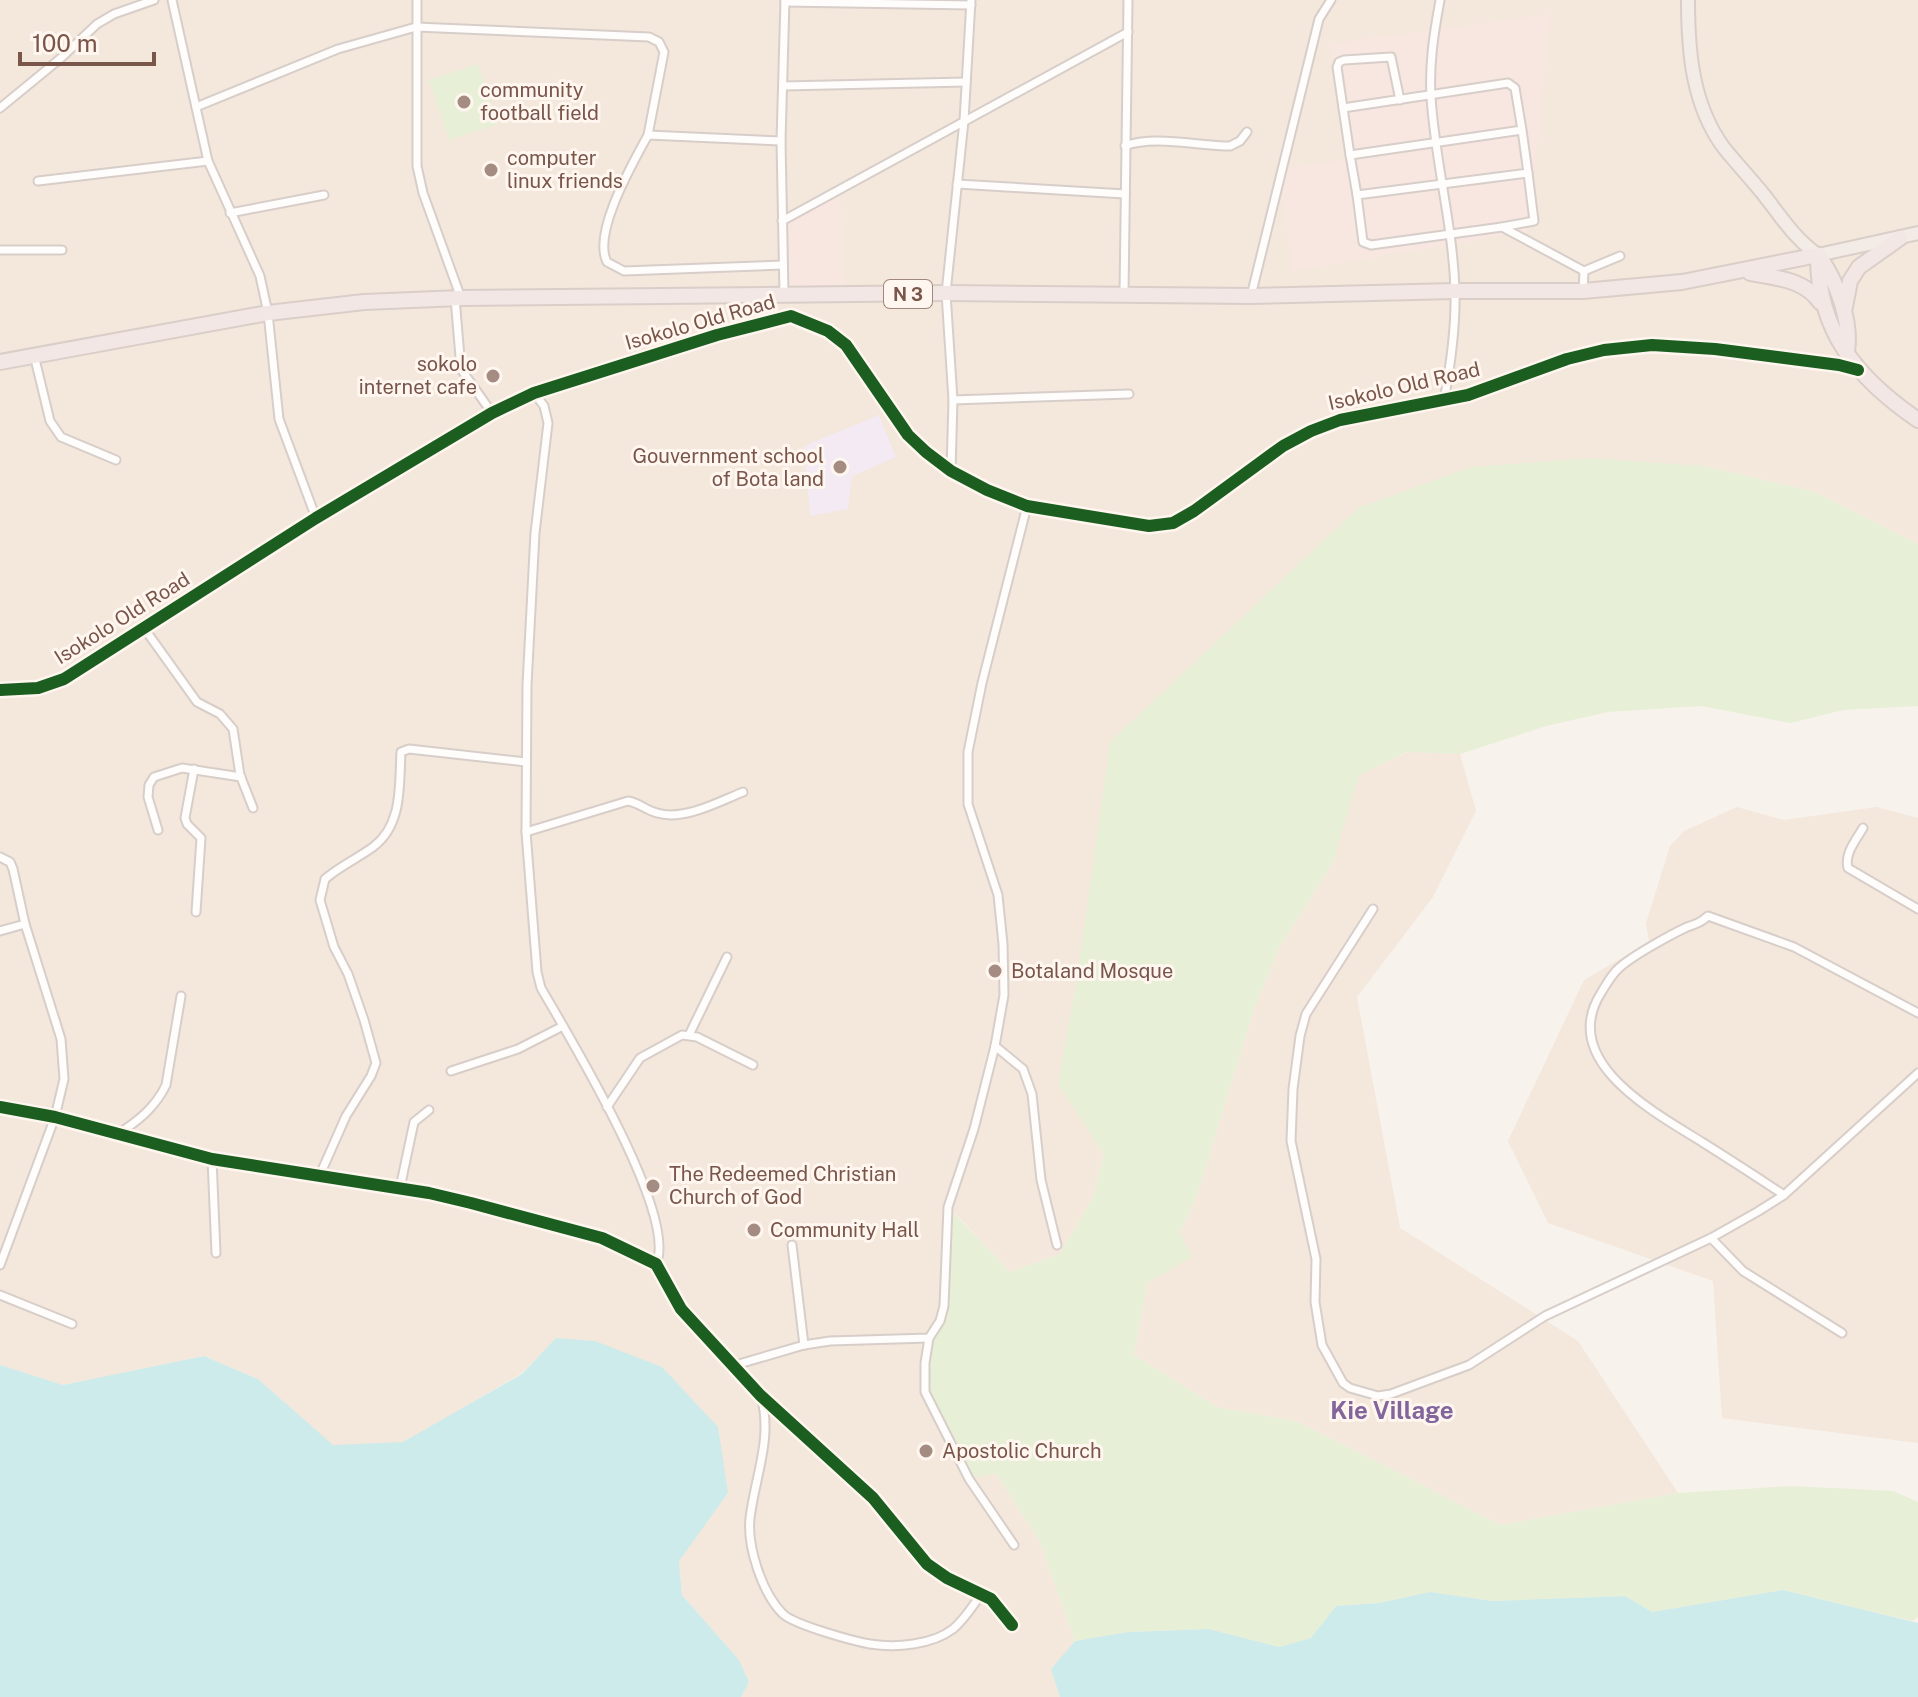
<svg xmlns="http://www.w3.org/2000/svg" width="1918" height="1697" viewBox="0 0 1918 1697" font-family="'Public Sans',sans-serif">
<rect width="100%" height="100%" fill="#f8f2ec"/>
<g fill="#f4e7dc">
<path d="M0,0h1918v544l-103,-52 -111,-26 -627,513 -18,105 45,70 -11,43 -33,57 -50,18 -60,-64 -2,84 48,181 43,67 36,101 -23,28 8,28h-319l8,-15 -10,-22 -57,-65 -3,-35 49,-67 -172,-154 -34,34 -119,70 -70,3 -75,-67 -54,-23 -141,29 -63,-20z"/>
<path d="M1408,752l52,2 16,57 -43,86 -76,100 43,231 178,113 100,152 -177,32 -205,-104 -79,-14 -83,-52 13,-72 33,-50 18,-41 57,-186 24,-58 54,-86 25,-87z"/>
<path d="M1737,807l47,13 92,-13 42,11v625l-196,-25 -9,-137 -165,-58 -40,-82 76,-161 65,-38 -3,-19 24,-77 14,-15z"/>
</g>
<g fill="#f8e6e0">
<path d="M1551,14l-23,217 -235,40 -15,-102 68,-9 -16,-116z"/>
<path d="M840,195l6,93 -58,1 -1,-66z"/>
</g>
<path fill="#f3eaf4" d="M879,415l17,42 -44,19 -4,33 -38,7 -6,-70z"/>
<g fill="#e7efd6">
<path d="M478,64l20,60 -49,16 -20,-60z"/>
<path d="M1590,458l114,8 111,26 103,52v162l-75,4 -53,13 -89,-17 -93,6 -62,14 -86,28 -53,-2 -48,23 -26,87 -54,86 -24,58 -57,186 -18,41 12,24 -45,26 -13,72 83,52 79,14 205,104 177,-32 113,-7 102,5 25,11v115l-6,4 -129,-31 -131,22 -27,-16 -132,5 -63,-9 -51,11 -43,3 -25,32 -32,9 -70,-18 -81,3 -53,9 -36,-101 -43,-67 -27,6 -44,-87 10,-67 13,-33v-85l62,65 50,-18 33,-57 11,-43 -46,-70 19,-105 33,-237 248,-234 113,-41z"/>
</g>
<g fill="#cdebea">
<path d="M556,1338l39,3 67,26 56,60 10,66 -49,68 3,34 57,65 10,22 -8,15h-741v-332l63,20 141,-29 54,23 75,66 70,-3 119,-68z"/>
<path d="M1783,1590l135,33v74h-858l-9,-28 24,-28 53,-9 81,-3 70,18 32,-9 25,-32 43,-3 51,-11 63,9 132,-5 27,16z"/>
</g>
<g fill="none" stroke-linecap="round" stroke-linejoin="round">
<defs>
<g id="street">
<path d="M172,0l36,161 52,115 8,37 11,106 37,99"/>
<path d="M417,0v166l6,27 38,105"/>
<path d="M1440,0c-6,33 -11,63 -9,97 4,65 22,128 24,193 1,37 -4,73 -11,110"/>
<path d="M785,2l186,3"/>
<path d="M783,86l183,-4"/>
<path d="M196,107l142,-58 78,-22 233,10 10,5 5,10 -16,83"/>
<path d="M0,108l61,-50 36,-34 17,-10 40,-14"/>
<path d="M1343,108l-6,-41 2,-5 5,-2 47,-3 9,43"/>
<path d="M1522,130l-7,-42 -7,-5 -165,25 7,47 172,-25 6,43 -171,22 6,47 8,3 131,-18 82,44"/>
<path d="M781,141l-133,-6c-15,28 -56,98 -41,127l17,9 159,-6"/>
<path d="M1125,146c28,-11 74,0 105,0l10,-5 7,-9"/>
<path d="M1350,155l7,40"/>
<path d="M38,181l170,-20"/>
<path d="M957,184l168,10"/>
<path d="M230,213l94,-18"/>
<path d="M782,221l346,-189"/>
<path d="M1502,227l32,-6 -6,-48"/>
<path d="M0,250h62"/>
<path d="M1583,291l1,-20 36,-15"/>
<path d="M784,294l-3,-153 4,-141"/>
<path d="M1124,294l4,-294"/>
<path d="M1251,296l68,-277 12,-19"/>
<path d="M455,298l6,71 31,44"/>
<path d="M34,355l16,66 11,16 55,23"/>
<path d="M534,393l10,13 4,17 -13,110 -8,152 -1,147 11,140 4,16c27,47 138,228 115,276"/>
<path d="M953,400l176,-6"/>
<path d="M951,471l2,-71 -7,-107 18,-172 7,-121"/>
<path d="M144,628l53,74 23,12 13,15 7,46 13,33"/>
<path d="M194,769l-9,49 2,6 14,14 -5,74"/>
<path d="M1863,828c-7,12 -19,26 -15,40l70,41"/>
<path d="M158,830l-10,-33 1,-12 5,-8 28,-9 59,9"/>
<path d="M526,832l102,-31c12,2 17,9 29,12 27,8 61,-11 86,-21"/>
<path d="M0,857l10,5 3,7 12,55 36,115 3,40 -9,38 -55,148"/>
<path d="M1373,909l-67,105 -6,22 -7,53 -2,52 25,118 -1,43 7,43 21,38 7,5 28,8 13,-2 78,-29 76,-49 166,-78 46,-26 27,-17 134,-122"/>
<path d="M0,931l25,-7"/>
<path d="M689,1035l38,-78"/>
<path d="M995,1046l28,23 9,25 9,86 16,65"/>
<path d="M451,1071l67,-22 45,-23"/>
<path d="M0,1107l55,10 157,42 217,34 42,10 131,35 54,26 25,45 79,86 113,103 54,66 20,14 44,21 21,26"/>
<path d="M607,1107l33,-49 42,-23 15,2 56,28"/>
<path d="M116,1135c21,-13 39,-27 50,-50l15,-89"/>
<path d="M212,1159l4,94"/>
<path d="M319,1177l27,-61 25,-40 5,-13 -12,-43 -16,-46 -14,-27 -14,-47 5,-21c15,-13 33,-21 48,-32 30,-22 26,-62 28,-95l8,-3 117,13"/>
<path d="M400,1188l14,-66 15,-12"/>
<path d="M1784,1195c-27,-18 -55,-36 -82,-53 -48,-30 -144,-81 -101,-149 5,-8 10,-18 18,-25 13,-12 51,-33 68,-41 9,-3 13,-4 21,-11l86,31 124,66"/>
<path d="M1711,1238l32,33 99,62"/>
<path d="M792,1245l12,100"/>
<path d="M0,1295l72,29"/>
<path d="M929,1338l-4,25v29l44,87 45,66"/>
<path d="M732,1366l72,-21 26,-4 99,-3 11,-17 4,-15 4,-99 26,-78 21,-83 9,-51 -1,-51 -5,-49 -30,-91v-52l14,-69 45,-177"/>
<path d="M761,1397c12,40 -6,80 -11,121 -3,29 12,75 33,96 12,11 70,27 87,30 26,4 62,1 83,-15 11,-9 19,-22 27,-33"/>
</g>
<path id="secondary" d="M0,690l38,-2 26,-9 252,-161 176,-105 42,-20 183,-58 74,-19 37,15 18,14 62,90 18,17 25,19 36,19 40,16 122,20 24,-3 21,-12 89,-65 28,-15 29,-11 128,-25 99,-36 37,-9 48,-5 63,4 124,16 19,5"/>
<path id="primary" d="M1688,0c0,51 4,105 36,148 13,16 27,31 40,47 17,22 31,44 54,60l100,-22"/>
<g id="highway">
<path d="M1818,255c-1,76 40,124 100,165"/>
<path d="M1818,255c18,24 34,66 29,96"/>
<path d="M1750,273c26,5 54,6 70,29"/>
<path d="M1845,307l5,-26 9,-14 41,-29"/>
<path d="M0,362l268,-49 96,-11 97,-4 485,-5 305,3 204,-5h128l99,-9 136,-27"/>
</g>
</defs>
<use href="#street" stroke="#d7cec9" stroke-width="11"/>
<use href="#secondary" stroke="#d8cec8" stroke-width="15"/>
<use href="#primary" stroke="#dacec9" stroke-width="16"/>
<use href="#highway" stroke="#dacec9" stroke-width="18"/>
<use href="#street" stroke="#fefdfc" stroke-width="7"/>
<use href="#secondary" stroke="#fefdfc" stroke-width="11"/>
<use href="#primary" stroke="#f3ece6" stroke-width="12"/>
<use href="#highway" stroke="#f2e7e4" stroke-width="14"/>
<defs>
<g id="cycleway">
<path d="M0,690l38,-2 26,-9 252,-161 176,-105 42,-20 183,-58 74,-19 37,15 18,14 62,90 18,17 25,19 36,19 40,16 122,20 24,-3 21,-12 89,-65 28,-15 29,-11 128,-25 99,-36 37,-9 48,-5 63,4 124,16 19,5"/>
<path d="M0,1107l55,10 157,42 217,34 42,10 131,35 54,26 25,45 79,86 113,103 54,66 20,14 44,21 21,26"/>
</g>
</defs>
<use href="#cycleway" stroke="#fff7ef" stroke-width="17"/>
<use href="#cycleway" stroke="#1b5e20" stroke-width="12"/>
</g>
<g fill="#a58c83" stroke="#fff7ef" stroke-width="3">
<circle cx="464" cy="102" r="8"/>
<circle cx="491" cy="170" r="8"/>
<circle cx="493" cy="376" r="8"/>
<circle cx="840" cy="467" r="8"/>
<circle cx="995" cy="971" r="8"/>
<circle cx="653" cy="1186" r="8"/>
<circle cx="754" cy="1230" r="8"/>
<circle cx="926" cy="1451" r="8"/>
</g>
<g text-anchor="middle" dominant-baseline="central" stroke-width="6" stroke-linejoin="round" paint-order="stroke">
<rect fill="#fff7ef" stroke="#a1867c" stroke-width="2" x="884" y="280" width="48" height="28" rx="6"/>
<g font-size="18" font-weight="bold" fill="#79554a">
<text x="908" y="294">N 3</text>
</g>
<g font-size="20" fill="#79554a" stroke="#fff7ef" text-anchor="start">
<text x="480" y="90">community<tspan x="480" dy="23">football field</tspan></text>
<text x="507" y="158">computer<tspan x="507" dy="23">linux friends</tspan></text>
<text x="477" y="364" text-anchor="end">sokolo<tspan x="477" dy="23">internet cafe</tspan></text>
<text x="824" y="456" text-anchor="end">Gouvernment school<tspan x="824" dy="23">of Bota land</tspan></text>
<text x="1011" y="971">Botaland Mosque</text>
<text x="669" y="1174">The Redeemed Christian<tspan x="669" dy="23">Church of God</tspan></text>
<text x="770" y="1230">Community Hall</text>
<text x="942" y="1451">Apostolic Church</text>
</g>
<g font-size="20" fill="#79554a" stroke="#fff7ef">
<text transform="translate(700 322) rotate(-16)">Isokolo Old Road</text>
<text transform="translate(1404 386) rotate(-13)">Isokolo Old Road</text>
<text transform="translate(122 618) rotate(-32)">Isokolo Old Road</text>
</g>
<g font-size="24" font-weight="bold" fill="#83659c" stroke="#fff7ef">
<text x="1392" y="1410">Kie Village</text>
</g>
</g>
<path d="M20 52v12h134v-12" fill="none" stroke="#79554a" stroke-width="4"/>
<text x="32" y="52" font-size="24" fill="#79554a" stroke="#fff7ef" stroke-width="6" paint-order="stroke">100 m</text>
</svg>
